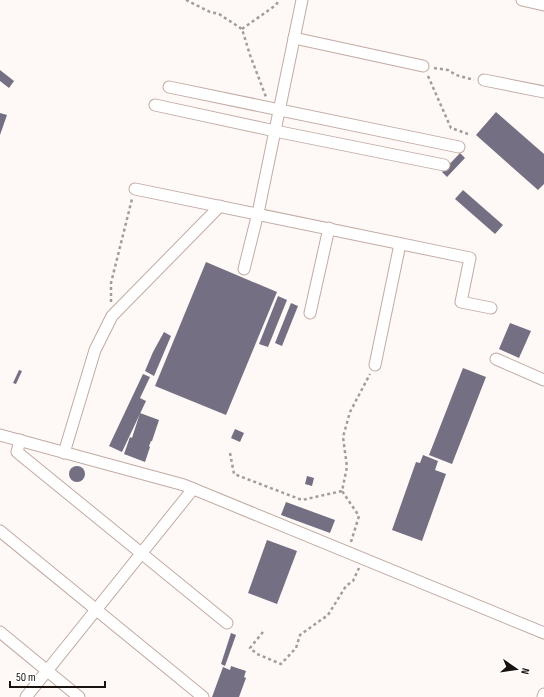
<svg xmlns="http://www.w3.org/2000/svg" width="544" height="697" viewBox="0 0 544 697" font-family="'Sofia Sans Condensed',sans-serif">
<rect width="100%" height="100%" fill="#fef9f7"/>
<g fill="#746f82">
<path d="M0,70l14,11 -5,7 -9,-7z"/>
<path d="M496,112l48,42v30l-6,6 -62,-55z"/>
<path d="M0,113l7,2 -7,20z"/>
<path d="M460,153l5,5 -18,19 -5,-5z"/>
<path d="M463,190l40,35 -8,9 -40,-35z"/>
<path d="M206,262l71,30 -51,123 -71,-29z"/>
<path d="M278,296l9,4 -19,47 -9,-3z"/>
<path d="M291,303l7,3 -16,40 -7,-3z"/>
<path d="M510,323l21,8 -12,27 -20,-9z"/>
<path d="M164,332l7,4 -17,40 -9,-5 8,-19z"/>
<path d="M463,368l23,9 -34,87 -23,-9z"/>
<path d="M19,370l3,1 -6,13 -3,-1z"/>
<path d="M143,374l7,3 -10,21 6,3 -24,51 -13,-6z"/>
<path d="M140,413l19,7 -7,21h-1l-2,5 1,1 -5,15 -21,-8 6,-17 2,1z"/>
<path d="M235,429l9,4 -4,9 -9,-4z"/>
<path d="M423,455l15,6 -3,9 11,4 -24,67 -30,-11 24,-68 4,1z"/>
<circle cx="77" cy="474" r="8"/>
<path d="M307,476l7,2 -2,8 -7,-2z"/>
<path d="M286,502l49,18 -5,13 -49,-18z"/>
<path d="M267,540l30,11 -20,53 -29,-11z"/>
<path d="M231,633l5,2 -11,31 -4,-2z"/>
<path d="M231,666l15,5 -2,6 2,1 -7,19h-27l11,-30 7,3z"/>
</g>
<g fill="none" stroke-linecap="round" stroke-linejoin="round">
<defs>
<g id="street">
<path d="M522,0l22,5"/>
<path d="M294,38l129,28"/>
<path d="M484,80l60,12"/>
<path d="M169,87l290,60"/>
<path d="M155,105l120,26 169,34"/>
<path d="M135,189l335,69 -9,44 30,6"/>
<path d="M244,269l14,-56 44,-213"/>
<path d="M310,313l19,-85"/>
<path d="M496,359l48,21"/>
<path d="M375,365l25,-121"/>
<path d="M0,435l184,50 360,148"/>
<path d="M20,440l-3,12 210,171"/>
<path d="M64,453l31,-103 17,-34 108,-110"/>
<path d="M0,531l203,166"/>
<path d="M0,632l79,65"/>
<path d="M26,697l167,-208"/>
<path d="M543,697l1,-3"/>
</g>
</defs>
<use href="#street" stroke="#c2aba3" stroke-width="13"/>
<g stroke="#a29c9a" stroke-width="2.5" stroke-dasharray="3 3" stroke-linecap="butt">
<path d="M186,0l24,12 9,2 23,15 8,26 16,42"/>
<path d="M242,29l34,-24 3,-5"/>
<path d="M434,68l14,2 8,5 18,5"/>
<path d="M428,76l23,52 17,6"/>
<path d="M111,302v-19l21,-84"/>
<path d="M230,453l4,21 68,26 40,-9"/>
<path d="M351,542l8,-26 -17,-25 5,-24 -4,-30 7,-25 20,-38"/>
<path d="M263,632l-13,16 7,6 24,10 15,-16 4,-13 28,-20 18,-29 7,-5 6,-13"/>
</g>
<use href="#street" stroke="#fff" stroke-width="11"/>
</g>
<g transform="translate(516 669) rotate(103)" stroke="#ffffff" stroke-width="3" paint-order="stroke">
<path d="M0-3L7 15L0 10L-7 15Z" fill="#1a120f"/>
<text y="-6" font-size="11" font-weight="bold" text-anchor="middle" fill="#1a120f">N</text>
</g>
<path d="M10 681v6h95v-6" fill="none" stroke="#1a120f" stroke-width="2"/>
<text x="16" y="681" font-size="12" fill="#1a120f" stroke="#ffffff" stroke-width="3" paint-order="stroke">50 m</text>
</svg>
